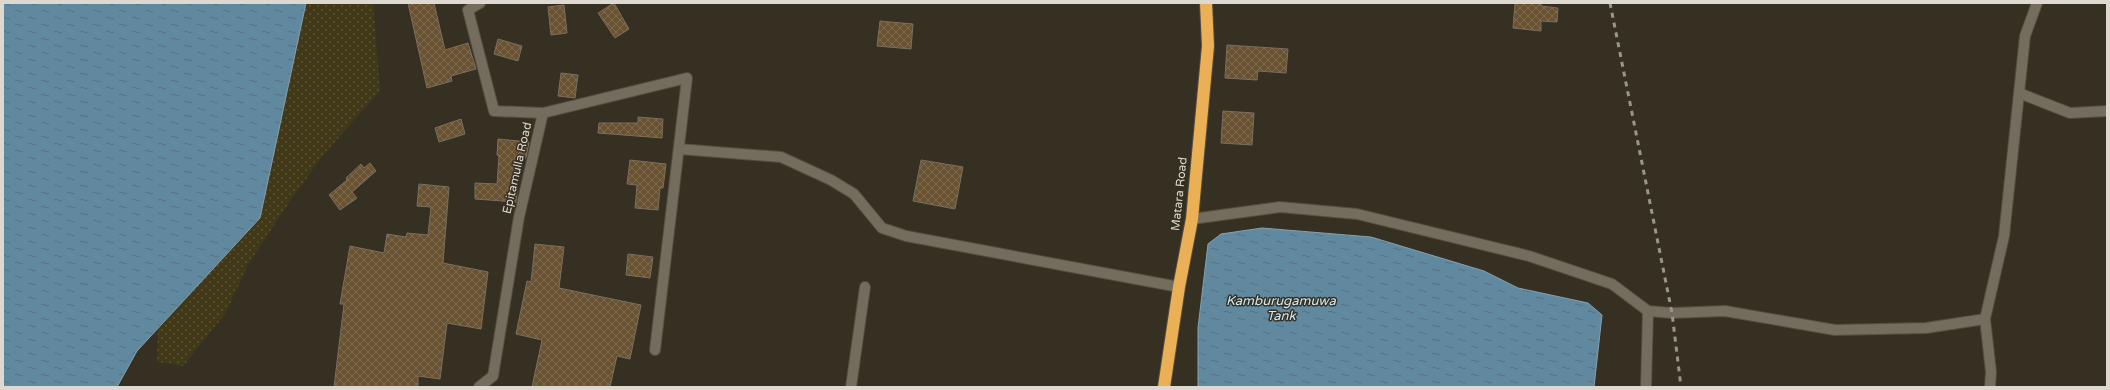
<svg xmlns="http://www.w3.org/2000/svg" width="2110" height="390" viewBox="0 0 2110 390" font-family="'Varela Round',sans-serif">
<defs>
<pattern id="sand-dots" width="8" height="8" patternUnits="userSpaceOnUse"><rect width="8" height="8" fill="#413818"/><path d="M2 2h.1M6 6h.1" fill="none" stroke="#5c5439" stroke-width="1.8" stroke-linecap="round"/></pattern>
<pattern id="water-ripples" width="26" height="14" patternUnits="userSpaceOnUse"><rect width="26" height="14" fill="#6089a0"/><path d="M2 4q2-2 4 0t4 0M15 11q2-2 4 0t4 0" fill="none" stroke="#56707e"/></pattern>
<pattern id="building-cross-hatch" width="8" height="8" patternUnits="userSpaceOnUse"><rect width="8" height="8" fill="#695231"/><path d="M0 0l8 8M0 8l8-8" fill="none" stroke="#7e6a4e"/></pattern>
</defs>
<rect width="100%" height="100%" fill="#363022"/>
<path fill="url(#sand-dots)" d="M306,3h67l7,88 -56,63 -34,47 -42,64 -23,49 -42,52 -26,-4 1,-34 102,-110z"/>
<g fill="url(#water-ripples)" stroke="#86a1ae">
<path d="M3,3h303l-46,215 -123,133 -20,36h-114z"/>
<path d="M1262,228l109,9 113,34 34,17 70,15 14,12 -8,72h-396v-59l10,-84 13,-10z"/>
</g>
<g fill="url(#building-cross-hatch)" stroke="#7a6f60">
<path d="M408,3h26l11,47 23,-7 8,26 -25,7 1,5 -25,7z"/>
<path d="M614,3l15,26 -14,9 -17,-25z"/>
<path d="M1515,3h26v3l17,2 -1,14 -16,-1v10l-28,-3z"/>
<path d="M564,5l3,28 -16,2 -3,-28z"/>
<path d="M880,21l33,3 -2,25 -34,-3z"/>
<path d="M498,39l24,7 -4,15 -24,-7z"/>
<path d="M1227,45l61,4 -2,24 -28,-2 -1,9 -32,-2z"/>
<path d="M561,73l17,2 -3,23 -17,-2z"/>
<path d="M1223,111l31,2 -2,32 -31,-2z"/>
<path d="M638,117l25,2 -1,19 -64,-5 1,-10h39z"/>
<path d="M461,119l4,15 -26,8 -4,-14z"/>
<path d="M498,139l31,3 -3,16 -6,-1 -4,45 -41,-3v-16l22,1 2,-28 -2,-1z"/>
<path d="M630,160l36,4 -3,24h-3l-2,22 -23,-2 2,-23 -10,-1z"/>
<path d="M921,160l42,7 -8,42 -42,-8z"/>
<path d="M370,163l6,8 -24,21 5,6 -17,12 -11,-15 18,-15 -1,-2 15,-14 3,4z"/>
<path d="M419,184l30,3 -6,76 45,9 -7,57 -34,-6 -7,56 -22,-3v11h-84l10,-83h-4l10,-58 34,7 3,-19 19,3 1,-4 21,2 3,-28 -14,-1z"/>
<path d="M535,244l29,3 -5,41 82,17 -11,54 -13,-3 -7,31h-78l10,-47 -26,-6 11,-53 4,1z"/>
<path d="M628,254l25,3 -3,21 -24,-3z"/>
</g>
<g fill="none" stroke-linecap="round" stroke-linejoin="round">
<defs>
<g id="street">
<path d="M2019,93l51,20 37,-2"/>
<path d="M543,113l144,-35 -32,272"/>
<path d="M679,149l102,8 50,23 23,14 28,34 24,8 273,51"/>
<path d="M1192,219l88,-12 77,7 172,42 83,28 36,27 24,2 53,-2 110,19 91,-2 59,-9 19,-83 21,-200 12,-33"/>
<path d="M1985,319l6,53 -1,15"/>
<path d="M479,387l14,-11 26,-159 24,-104 -49,-2 -26,-101 12,-7"/>
<path d="M851,387l14,-100"/>
<path d="M1646,387l2,-76"/>
</g>
<path id="highway" d="M1164,387l15,-100 13,-68 16,-173 -2,-43"/>
</defs>
<use href="#street" stroke="#534e41" stroke-width="12"/>
<use href="#highway" stroke="#534e41" stroke-width="14"/>
<use href="#street" stroke="#746d5d" stroke-width="10"/>
<use href="#highway" stroke="#ebb056" stroke-width="12"/>
<path stroke="#9a958a" stroke-width="3" stroke-dasharray="5 5" stroke-linecap="butt" d="M1610,3l62,310 9,74"/>
</g>
<g text-anchor="middle" dominant-baseline="central" stroke-width="3" stroke-linejoin="round" paint-order="stroke">
<g font-size="12" fill="#ddd9d0" stroke="#363022">
<text transform="translate(517 168) rotate(-77)">Epitamulla Road</text>
<text transform="translate(1179 194) rotate(-84)">Matara Road</text>
</g>
<g font-size="13" font-style="italic" fill="#cfe9f8" stroke="#363022">
<text x="1281" y="301">Kamburugamuwa<tspan x="1281" dy="15">Tank</tspan></text>
</g>
</g>
<rect width="2110" height="390" fill="none" stroke="#ddd9d0" stroke-width="8"/>
</svg>
